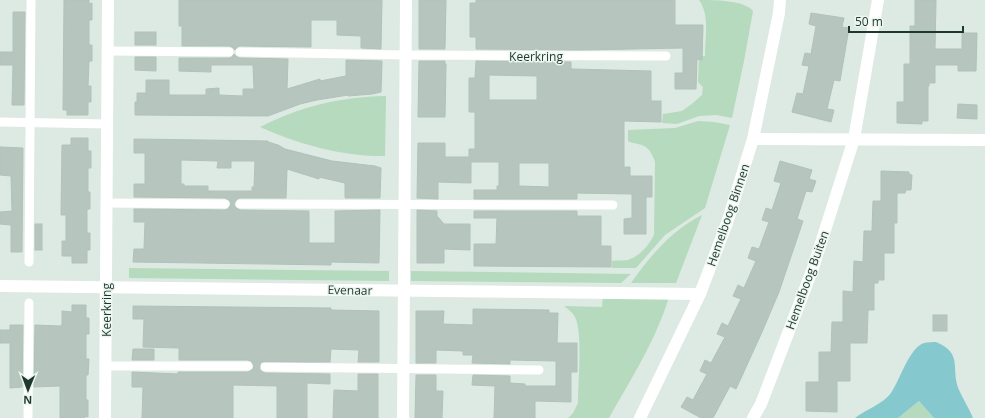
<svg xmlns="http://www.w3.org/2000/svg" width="985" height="418" viewBox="0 0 985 418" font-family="'Open Sans',sans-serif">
<rect width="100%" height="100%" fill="#dde9e3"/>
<g fill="#b6dabd">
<path d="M699,0c14,0 46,0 54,11l-9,50 -12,57 -16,-3 -17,1 -22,8 -15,-1 1,-9 19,-3 11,-8 9,-8 1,-8 -5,-5 1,-26h6c0,-18 5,-41 -6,-56z"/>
<path d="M386,96l-1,60c-42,1 -87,-12 -125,-29 41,-21 80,-30 126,-31z"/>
<path d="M698,121l16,1 16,3 -25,83 -40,27 -29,33h-24v-7c5,-1 11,0 16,-1 12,-4 21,-15 26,-25l1,-73c-2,-6 -5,-13 -11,-16 -5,-3 -11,-2 -16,-5v-11l47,-2z"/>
<path d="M702,215l-26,68h-45c19,-27 41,-53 71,-68z"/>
<path d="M129,268l260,3v10l-260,-3z"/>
<path d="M411,271l220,3 -10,9 -210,-2z"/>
<path d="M603,296l66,1c-13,43 -38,82 -60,121h-41l5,-5 5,-10c0,-19 5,-71 -3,-86 -2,-4 -7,-8 -11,-11l38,1z"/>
<path d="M919,401l15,17h-36z"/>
</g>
<path fill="#85c9ce" d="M936,342c28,12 14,26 23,48 4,9 10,18 14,28h-39l-15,-17 -21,17h-43c12,-9 28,-14 36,-25 9,-13 18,-45 33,-50 4,-1 9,-1 12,-1z"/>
<g fill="#b6c6bf" stroke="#b0c2b9" fill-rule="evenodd">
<path d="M64,0h25v4l3,-1v17h-3v25h3v16h-3l-1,25h3v16h-3v13h-21v-5h-4z"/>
<path d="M179,0h203l-1,49 -20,-1v-12l-24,-1v-15h-26v27l-71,-1 -3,1 -2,3 -3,-3 -3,-1h-47v-20h-3z"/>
<path d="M419,0h27l-1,49h-26z"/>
<path d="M476,0h199v25h28l-1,35 -5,-1 -1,30h-21v-16h8v-25l-102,2 -105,-1v-12h-6v-34h6z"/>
<path d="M915,0h21l-1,49h27v-16h15l-1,38h-18v-6h-23v18h-6v3h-1v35h-6v3l-25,-1v-21h7v-38h6v-38h5z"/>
<path d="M13,12h12l-1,93h-12l1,-40h-13v-13h13z"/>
<path d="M811,13l33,5 -2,9 7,1 -9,53 -6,-1 -7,29 7,1 -3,12 -39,-10 5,-19 6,1 6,-28 -7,-1 3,-12 6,1 5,-28 -7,-2z"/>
<rect x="135" y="32" width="21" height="13"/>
<path d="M234,54l3,3 3,1 48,1 -1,30 33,-10v2l26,-5v-16l36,1 -1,31 -9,2 -24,2v-1l-31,5 -17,4 -32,12 -133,-1v-13h2v-9h9v-13h23v15h37v-6l13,-1v7l24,1v-7h11l-1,-24h-42v7l-32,-1v-13h50l3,-1z"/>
<path d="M135,57h21v14l-21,-1z"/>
<path d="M419,61h26v3h1l-1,53h-27z"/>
<path d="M476,61l95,1v7l80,2v30h10v21l-37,-1v46h6v9h22v21h-6v37h-22v-15l8,-1v-24l-55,-1v6h-103v-9h23v-4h2v-24h-28v21l-33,-1v17l-21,-1 1,-55h27v14h24v-8h6v-37h-6v-34h6zM489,75l48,1v24h-48zM519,163h30v24l-30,-1z"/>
<path d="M958,104l19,1v14l-20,-1z"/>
<path d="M71,138h17v13h3v17h-3v24h2v17h-3v24h3v17h-3v13h-15v-7h-10v-15h4v-26h-5l1,-70h9z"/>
<path d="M134,139l134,2v1l10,3 7,4 47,12 43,5 6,2 -1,30h-35v-15l-26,-6v2l-32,-10 -1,29h-46l-3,1 -3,5 1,3 5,3 69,1v32h26v-32l45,-1 -1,53 -48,-1v3l-198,-3 1,-13h10l1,-27h-11v-13l91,1 3,-1 3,-5 -1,-3 -5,-3 -91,-1v-13h11v-31h-11zM181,160l37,1 -1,7h14v-7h24l-1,26h-2v4h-44v-5h-24v-2h-3z"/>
<path d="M0,147l23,1 -1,104h-11v-27l-11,-1v-12l12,-1 -1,-35 -11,-1z"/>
<path d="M780,161l32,9 -3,9 7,2 -4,11 -6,-1 -9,28 6,2 -24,71 -17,40 -26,57 -6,-3 -17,32h-12l-20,-11 6,-10 6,3 14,-26 -7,-3 5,-11 6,3 14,-26 -8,-3 5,-11 6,3 13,-27 -8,-3 5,-11 6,3 12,-27 -8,-3 4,-11 7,2 10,-27 -7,-2 4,-12 6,2 9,-27 -7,-2z"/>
<path d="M881,171l28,1v2l3,1 -1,15h-5l-1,3h-8v30h-3v30h-10v27h-6v3h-4v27h-6l-1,33h-17v38h-13v31l-31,-1v-29h13v-30h12l1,-30h11v-31l10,1 1,-31 9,1 1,-31h8l1,-30h8z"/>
<path d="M417,210l20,1v5l7,8h26v26l-26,-1v14h-27z"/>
<path d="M474,211h103v5h24v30h10v21l-137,-1v-22h22l1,-26h-23z"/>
<rect x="35" y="224" width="7" height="26"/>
<path d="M72,305h14v13h3v16h-3v25h3l-1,16h-2v25h2v17l-3,-1v2h-25v-32l-26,1 1,-62 25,1 2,-1v-14l10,1z"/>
<path d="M133,306l198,2v2l48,1v51h-21l1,-12 -28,-1 -1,13h-68l-2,2v6l5,3 65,1v10l-23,-1v35h-30v-32l-44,-1v33h-91l1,-31h-11v-15l46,2v-2h70l5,-3 1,-3 -3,-5 -3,-1h-69v-12l-36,-1 1,-28h-11z"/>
<path d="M473,309l76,1v3h9l-1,30h20v29h-6v30l-36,-1v17h-41l1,-32 -23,-1 1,-10 37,1v7l15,1v2h31v-25l-46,-1v4l-38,-1 1,-8h-10v-4l-27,-1v13h-20v-52h28l-1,13 30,1z"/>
<rect x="933" y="315" width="14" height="16"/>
<path d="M10,325h13l-1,62 -12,1v-45h-10v-13h10z"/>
<path d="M133,349h21v11h-22z"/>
<path d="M358,374h20v44h-45l1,-28 24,1z"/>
<path d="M416,375h20v16h7l-1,27h-27z"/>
</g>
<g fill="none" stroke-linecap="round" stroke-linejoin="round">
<g stroke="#fff" stroke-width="9">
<path d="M108,51l121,1"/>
<path d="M240,52l165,3 261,1"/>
<path d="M0,122l107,2"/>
<path d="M107,203l118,1"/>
<path d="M240,204l373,1"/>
<path d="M29,262l2,-262"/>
<path d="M105,366h143"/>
<path d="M265,367l274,3"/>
<path d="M28,418l1,-115"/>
</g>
<g stroke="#fff" stroke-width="12">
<path d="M753,139l232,1"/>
<path d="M0,286l700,8"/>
<path d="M105,418l3,-418"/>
<path d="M403,418l3,-418"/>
<path d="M640,418l60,-124 27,-71 26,-84 26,-126 1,-13"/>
<path d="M753,418l8,-14 52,-136 41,-129 24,-139"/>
</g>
</g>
<g text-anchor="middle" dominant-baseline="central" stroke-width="3" stroke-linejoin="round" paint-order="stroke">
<g font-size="12" fill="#1f382f" stroke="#edf6f1">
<text x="536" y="56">Keerkring</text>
<text transform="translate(728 215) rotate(-71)">Hemelboog Binnen</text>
<text transform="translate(807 280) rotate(-70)">Hemelboog Buiten</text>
<text transform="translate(350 290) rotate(1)">Evenaar</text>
<text transform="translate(106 310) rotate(-90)">Keerkring</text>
</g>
</g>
<g transform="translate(28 390) rotate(181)" stroke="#edf6f1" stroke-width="3" paint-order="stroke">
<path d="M0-3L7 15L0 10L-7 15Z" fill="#1f382f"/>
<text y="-6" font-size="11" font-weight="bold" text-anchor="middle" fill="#1f382f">N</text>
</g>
<path d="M849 26v6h114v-6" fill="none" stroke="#1f382f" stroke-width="2"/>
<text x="855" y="26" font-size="12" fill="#1f382f" stroke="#edf6f1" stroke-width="3" paint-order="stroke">50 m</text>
</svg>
